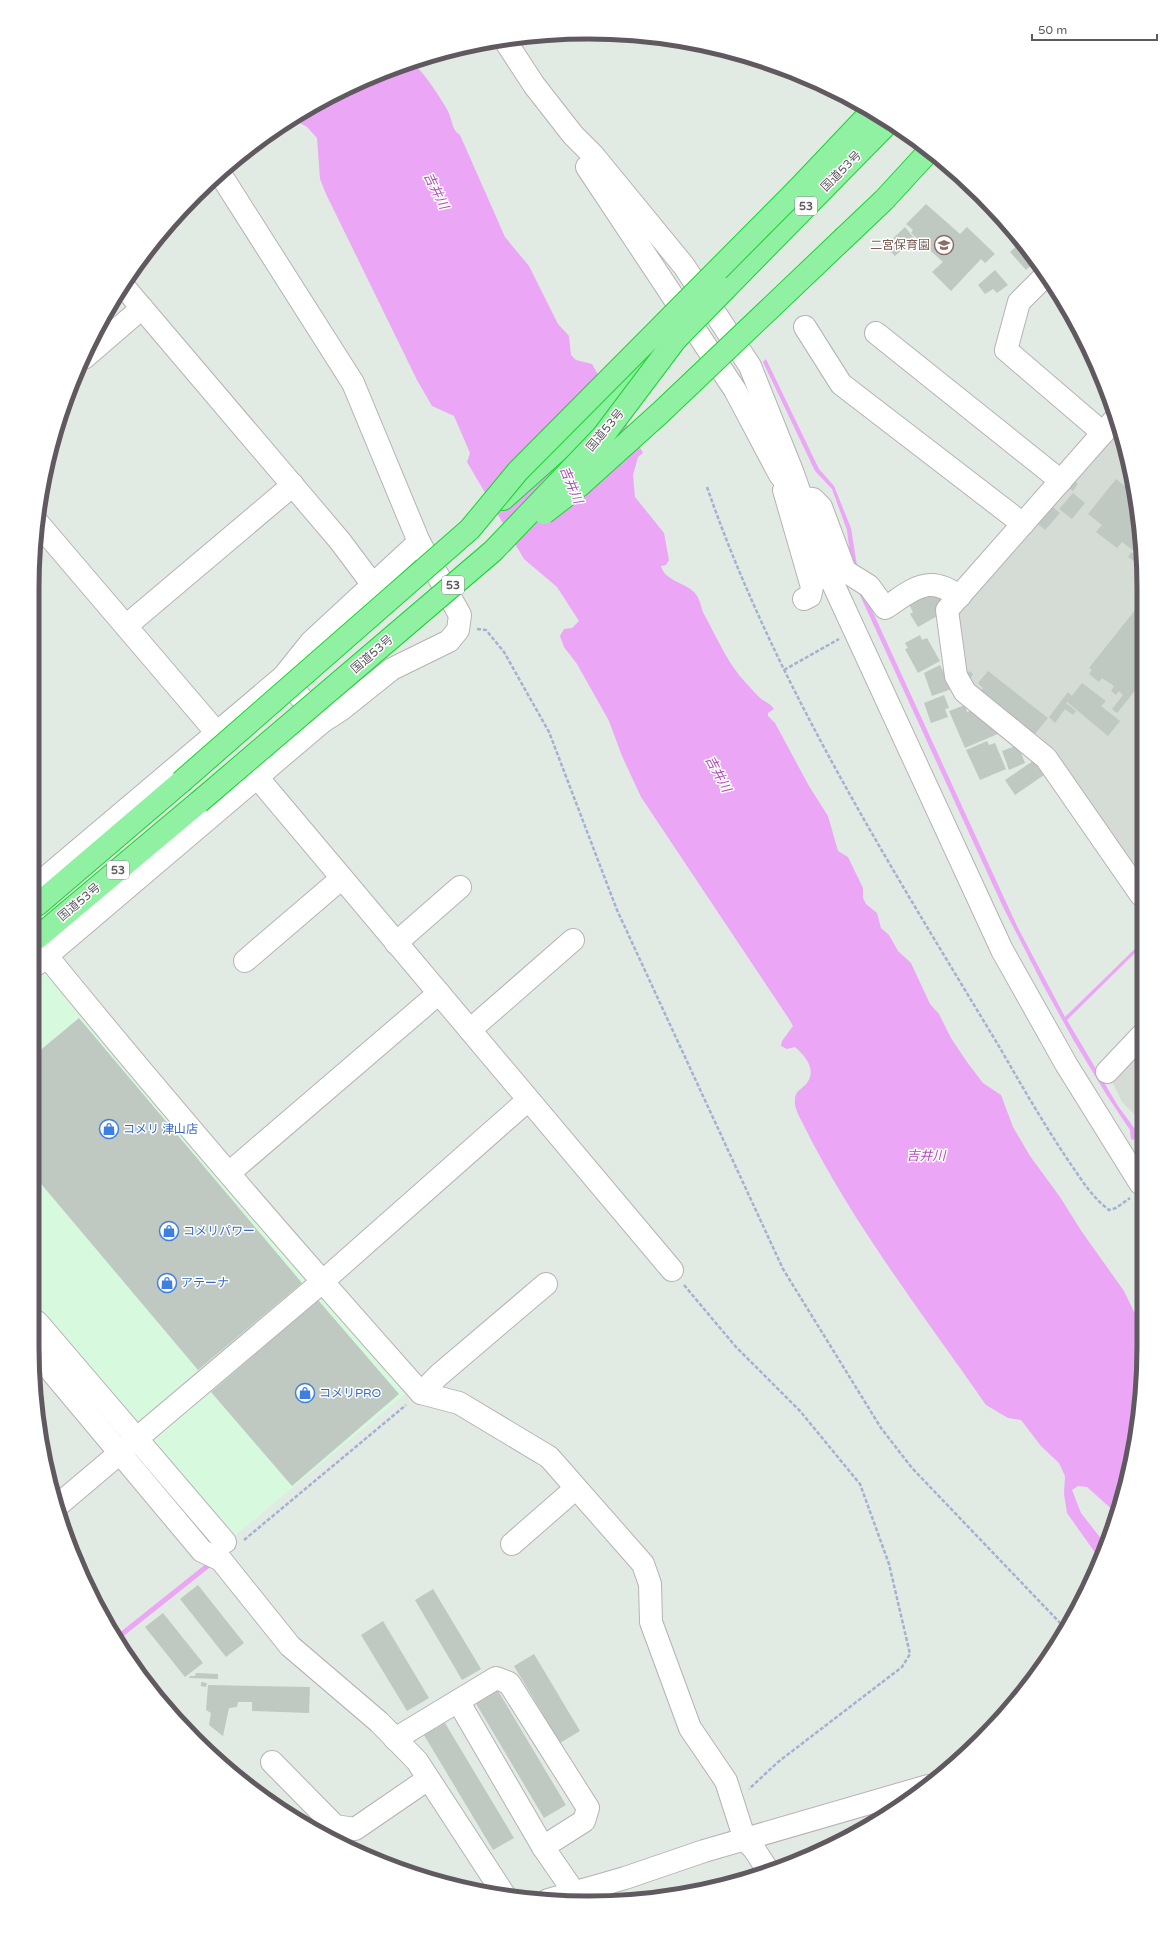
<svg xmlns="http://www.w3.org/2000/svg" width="1176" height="1935" viewBox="0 0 1176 1935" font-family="'Varela Round','Noto Sans JP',sans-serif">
<rect width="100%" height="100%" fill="#e1ebe3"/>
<g fill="#d7f9de">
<path d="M47,971l262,309 -169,147 -103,-122v-326z"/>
<path d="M324,1296l81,98 -173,144 -82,-97z"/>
</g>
<g fill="#d5dcd6">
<path d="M1118,427l25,124 -2,336 -93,-133 -79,-65 -15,-78z"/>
<path d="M1141,1046l-1,74 -18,-18 -11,-23z"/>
</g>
<g fill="#eba6f5">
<path d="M411,61c15,14 27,33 37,50 5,10 3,18 12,24l45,102 24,29 29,58 11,12 2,19 5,5 16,4 51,89 -5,4 -5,18 2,22 29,36 5,27 -3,5 -5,1c3,14 24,17 33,26 7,7 6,15 11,24 11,20 20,41 34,59 6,7 14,16 21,23 5,4 10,5 14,11l-6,4v3l7,7 34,63 19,30 10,35 10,6 15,31v10l3,6 11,9 4,15 8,7 9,16 13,12 19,41 9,10 12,24 16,24 16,21 18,12 12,32 17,29 30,41 22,35 42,59 16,33 -1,95 -24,93 -28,-25 -9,-1 -6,4 9,23 25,32 -5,16 -34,-48 -3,-19 1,-18 -6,-13 -18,-17 -20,-26 -13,-2 -22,-13c-64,-92 -134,-182 -184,-283 -4,-8 -8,-15 -7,-23 0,-8 8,-11 12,-16 10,-14 -2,-27 -12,-36l-8,2 -6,-3 1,-5 11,-15 -4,-7 -148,-222 -19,-41 -13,-35 -32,-57 -13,-17 -4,-11 4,-7 8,-1 7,-7 -22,-34 -33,-28 -57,-97 3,-9 -16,-37 -22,-10 -15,-26 -91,-186 -6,-15 -3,-41 -10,-11 -14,-8 17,-12z"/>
<path d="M766,359l53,110 15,17 17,42 9,56 157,342 48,91 76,-74v4l-74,73 51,86 22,30v5l-5,-4 -1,3 -3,-1 -1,-9 -24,-36 -32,-53 -31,-56 -40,-78 -150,-327 -6,-50 -15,-41 -17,-18 -52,-109z"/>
</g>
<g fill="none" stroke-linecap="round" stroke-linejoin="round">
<path stroke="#eba6f5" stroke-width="5" d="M117,1638l93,-74"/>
</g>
<g fill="#bfc8c1">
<path d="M926,204l34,30 7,-7 28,27 -10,9 -4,-4 -30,32 -19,-19 11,-10 -32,-29 2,-3 -7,-6z"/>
<path d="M1004,221l15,19 -2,2 -18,-16z"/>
<path d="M905,227l9,11 -19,18 -10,-10z"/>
<path d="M1021,242l14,20 -9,8 -16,-18z"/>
<path d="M995,270l13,15 -11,8 -4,-4 -8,5 -7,-9z"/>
<path d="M1116,479l15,12 12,67 -21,-16 -5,6 -21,-16 6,-7 -14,-11z"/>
<path d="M1073,480l5,4 -5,7 -5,-4z"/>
<path d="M1073,493l12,10 -13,16 -13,-10z"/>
<path d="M1053,507l7,6 -15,17 -7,-6z"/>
<path d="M1131,552l6,4 -3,5 -6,-4z"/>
<path d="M1143,575v15l-8,-6z"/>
<path d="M935,590l8,15 -4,10 -21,12 -8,-13 3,-2 -6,-11z"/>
<path d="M1143,600l-1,82 -25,31 -5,-4 11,-14 -4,-4 -3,4 -5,-4 3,-5 -12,-8 -3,4 -10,-8 3,-4 -3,-2z"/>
<path d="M920,635l2,5 5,-2 13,23 -22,12 -13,-24 3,-1 -3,-5z"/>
<path d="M940,665l6,12 8,11 -22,8 -8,-23z"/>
<path d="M969,671l4,3 -2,4 -5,-2z"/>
<path d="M988,671l60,47 -14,17 -54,-43 3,-4 -5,-5z"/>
<path d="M1082,683l24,18 -5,5 19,15 -12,15 -41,-34z"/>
<path d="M1068,692l4,4 -6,7 10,8 -3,4 -8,-6 -10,14 -6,-6z"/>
<path d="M944,695l5,13 -4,1 3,8 -17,6 -7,-20z"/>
<path d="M965,705l2,7 9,-3 6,12 4,-2 14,14 -35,15 -16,-37z"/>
<path d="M987,741l2,4 6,-2 11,26 -26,11 -14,-30z"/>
<path d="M1018,745l7,18 -16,7 -7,-19z"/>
<path d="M1033,761l11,14 -29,20 -10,-15z"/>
<path d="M79,1018l223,265 -104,87 -161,-191v-126z"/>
<path d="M318,1300l81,94 -107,92 -81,-94z"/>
<path d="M198,1585l46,58 -18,14 -46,-58z"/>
<path d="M433,1589l48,80 -19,11 -47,-80z"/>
<path d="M163,1613l40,50 -18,14 -40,-50z"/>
<path d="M383,1621l46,77 -22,13 -46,-76z"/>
<path d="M534,1654l46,77 -20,12 -46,-77z"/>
<path d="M196,1673l22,1v5l-29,-1 1,-2h5z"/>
<path d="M201,1682l6,1 -1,4 -5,-1z"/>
<path d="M208,1685l102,2 -1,26 -57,-2v-9h-14l-1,5 -8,1 -6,28 -14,-11 2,-12 -5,-3z"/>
<path d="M497,1689l69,116 -22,13 -69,-116z"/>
<path d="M445,1723l69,115 -21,12 -69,-115z"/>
</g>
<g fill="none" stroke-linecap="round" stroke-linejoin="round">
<defs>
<g id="minor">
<path d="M504,39l30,46 39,50 20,20 91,111 66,100 42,105 37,104 173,375 64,114 74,119"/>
<path d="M587,167l148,223 45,85 20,23 13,1 8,8 24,64 24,15 16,22c13,-8 30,-23 45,-23 10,-1 21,6 30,11"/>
<path d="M1045,276l-26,26 -13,48 97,83"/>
<path d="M125,288l215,253 33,44"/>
<path d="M805,327l36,57 182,140"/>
<path d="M876,333l185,148"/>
<path d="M84,358l58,-50"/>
<path d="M1116,418l-169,192 9,66 9,16 81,66 95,137"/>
<path d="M784,490l28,97 -2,9 -6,3"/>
<path d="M37,522l180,211"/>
<path d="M126,626l167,-141"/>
<path d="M283,677l39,45"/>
<path d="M257,777l415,493"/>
<path d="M37,885l246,-208 28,-35 108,-100"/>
<path d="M396,943l64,-56"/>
<path d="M37,944c124,153 253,302 384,449l38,10 90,54 94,107 7,20 1,38 39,106 36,53 19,59 9,9 15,23"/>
<path d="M245,961l97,-83"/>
<path d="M37,964l285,-242 20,-13 50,-40 57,-28 9,-11 2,-15 -41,-73 -66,-159 -134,-211"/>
<path d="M470,1030l103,-90"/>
<path d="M1107,1072l34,-36"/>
<path d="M229,1173l210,-180"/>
<path d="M37,1322l188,220"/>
<path d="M37,1354l165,197 19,9 69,86 89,76 38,39 88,135"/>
<path d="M421,1393l18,-18 107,-91"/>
<path d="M57,1506l265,-224 206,-182"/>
<path d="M512,1544l63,-55"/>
<path d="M458,1701l85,146 31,45"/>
<path d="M395,1739l101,-61 13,5 79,125 -4,13 -41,26"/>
<path d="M272,1762l63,64 20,3 73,-50"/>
<path d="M548,1900l77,-22 79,-27 224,-65"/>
</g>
<g id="highway">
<path d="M798,189l73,-77"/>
<path d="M845,237l39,-37 46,-50"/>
<path d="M725,289l163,-166"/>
<path d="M503,499l74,-66 71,-68"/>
<path d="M37,905l144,-123"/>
<path d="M37,938l162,-136"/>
</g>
</defs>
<use href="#minor" stroke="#b7b1b6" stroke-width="24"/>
<use href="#highway" stroke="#17d42f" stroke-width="24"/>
<g stroke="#a4b1d1" stroke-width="2.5" stroke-dasharray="4 2" stroke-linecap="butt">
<path d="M707,487c68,197 186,383 293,561 23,40 46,80 72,118 11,16 21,32 37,44l7,-2 14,-10"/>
<path d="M477,629l9,1 18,22 45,80 68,178 166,359 98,159 31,40 151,158"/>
<path d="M784,670l55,-31"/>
<path d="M684,1285l52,62 64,64 60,73 29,80 21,90 -8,13 -124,95 -29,27"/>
<path d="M244,1540l162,-135"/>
</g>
<use href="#minor" stroke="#fff" stroke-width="22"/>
<use href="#highway" stroke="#91f1a3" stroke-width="22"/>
<defs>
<g id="highway-bridge">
<path d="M544,513l35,-27 81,-73 185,-176"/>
<path d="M181,782l289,-253 48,-58 280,-282"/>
<path d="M199,802l294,-251 110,-115 73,-97 49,-50"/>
</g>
</defs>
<use href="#highway-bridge" stroke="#17d42f" stroke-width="24" stroke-linecap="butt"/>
<use href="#highway-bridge" stroke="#91f1a3" stroke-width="22"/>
</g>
<defs>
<symbol id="school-ring" viewBox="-11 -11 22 22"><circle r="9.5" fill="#fff" stroke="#8d6e63" stroke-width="1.5"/><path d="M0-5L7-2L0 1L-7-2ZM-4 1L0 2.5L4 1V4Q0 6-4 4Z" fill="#8d6e63"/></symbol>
<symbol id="shop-ring" viewBox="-11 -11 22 22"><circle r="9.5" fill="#fff" stroke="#3f7fe0" stroke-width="1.5"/><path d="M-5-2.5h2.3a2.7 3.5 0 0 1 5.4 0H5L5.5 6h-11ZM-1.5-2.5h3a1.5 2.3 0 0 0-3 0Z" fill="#3f7fe0"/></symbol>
</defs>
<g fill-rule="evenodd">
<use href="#school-ring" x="933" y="234" width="22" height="22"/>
<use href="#shop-ring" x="98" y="1118" width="22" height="22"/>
<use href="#shop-ring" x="158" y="1220" width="22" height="22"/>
<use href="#shop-ring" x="156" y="1272" width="22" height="22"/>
<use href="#shop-ring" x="294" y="1382" width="22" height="22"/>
</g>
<g text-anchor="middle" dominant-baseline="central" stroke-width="3" stroke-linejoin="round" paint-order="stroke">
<g fill="#fff" stroke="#908b90" stroke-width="1">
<rect x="795" y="197" width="22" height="18" rx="3"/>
<rect x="442" y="576" width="22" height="18" rx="3"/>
<rect x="107" y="861" width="22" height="18" rx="3"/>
</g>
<g font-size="11" font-weight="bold" fill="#605960">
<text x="806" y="206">53</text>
<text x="453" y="585">53</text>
<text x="118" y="870">53</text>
</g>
<g font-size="12" fill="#605960" stroke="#fff">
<text transform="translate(841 171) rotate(-45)">国道53号</text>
<text transform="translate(605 430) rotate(-50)">国道53号</text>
<text transform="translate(372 654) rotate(-41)">国道53号</text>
<text transform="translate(79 902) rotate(-40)">国道53号</text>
</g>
<g font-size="12" fill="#785e54" stroke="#fff" text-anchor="end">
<text x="930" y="245">二宮保育園</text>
</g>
<g font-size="12" fill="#366cbe" stroke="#fff" text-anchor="start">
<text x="123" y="1129">コメリ 津山店</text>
<text x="183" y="1231">コメリパワー</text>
<text x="181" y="1283">アテーナ</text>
<text x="319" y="1393">コメリPRO</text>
</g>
<g font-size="13" font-style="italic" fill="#b04cb5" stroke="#fff">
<text transform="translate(436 191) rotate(64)">吉井川</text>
<text transform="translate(571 485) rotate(67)">吉井川</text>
<text transform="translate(718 774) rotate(62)">吉井川</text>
<text x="926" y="1156">吉井川</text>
</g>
</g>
<path d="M0 0H1176V1935H0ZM588 39H588A549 549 0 0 1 1137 588V1347A549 549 0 0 1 588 1896H588A549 549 0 0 1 39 1347V588A549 549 0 0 1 588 39Z" fill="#fff" fill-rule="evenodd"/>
<path fill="none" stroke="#605960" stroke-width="5" d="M588 39H588A549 549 0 0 1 1137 588V1347A549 549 0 0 1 588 1896H588A549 549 0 0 1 39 1347V588A549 549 0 0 1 588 39Z"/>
<path d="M1032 34v6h125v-6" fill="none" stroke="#605960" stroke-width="2"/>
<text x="1038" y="34" font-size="12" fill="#605960" stroke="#ffffff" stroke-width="3" paint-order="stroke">50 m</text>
</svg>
